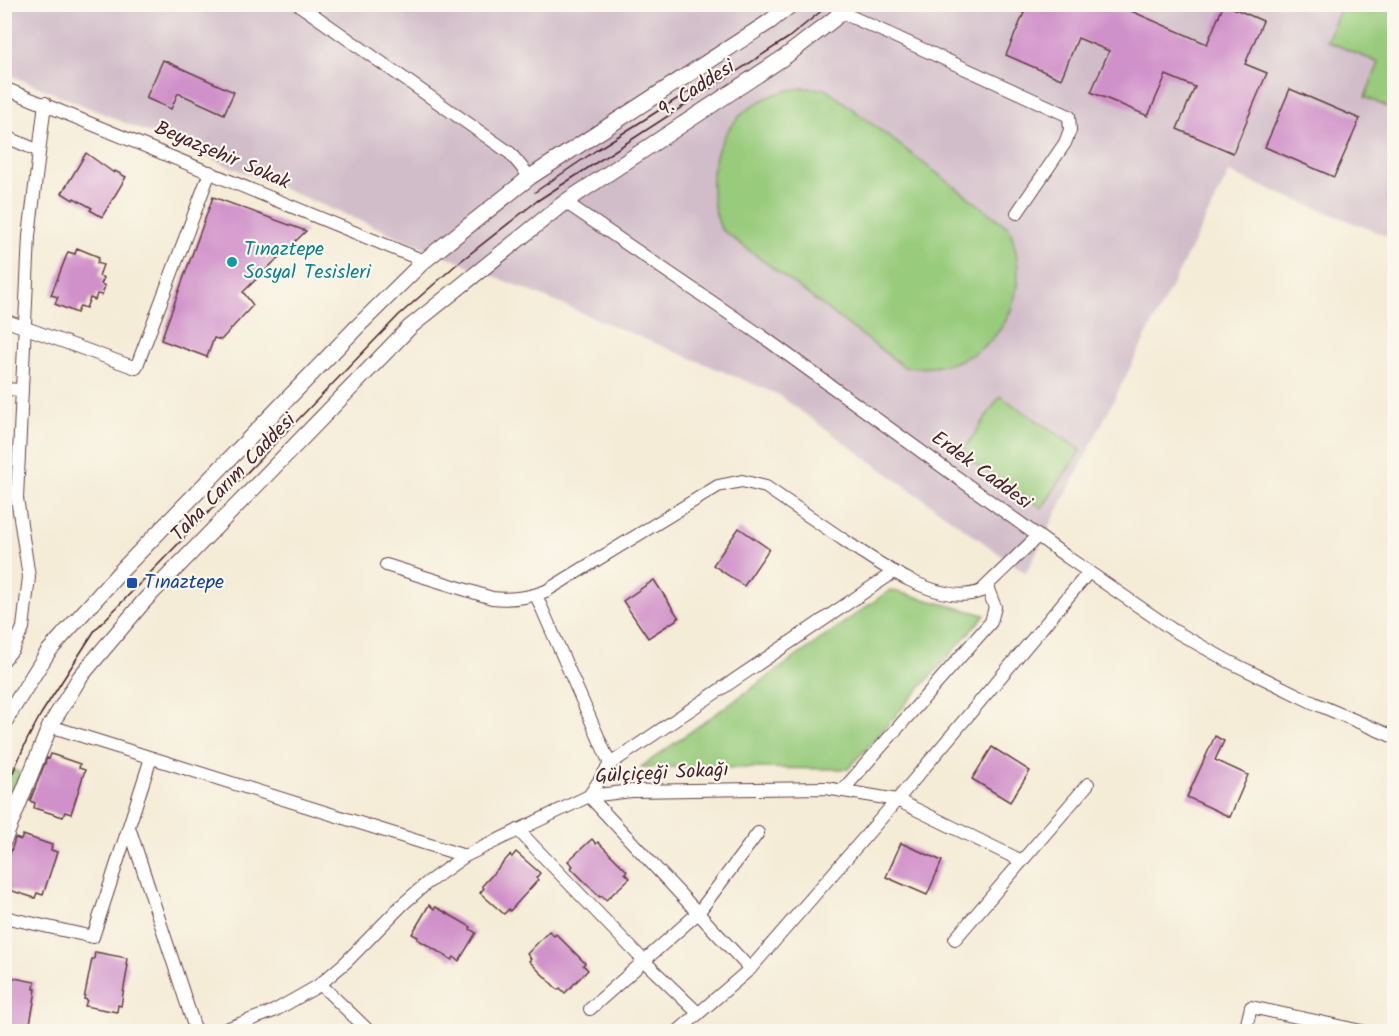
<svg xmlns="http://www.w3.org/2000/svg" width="1399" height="1036" viewBox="0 0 1399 1036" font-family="Kalam,sans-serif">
<rect width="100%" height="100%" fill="#fbf7ec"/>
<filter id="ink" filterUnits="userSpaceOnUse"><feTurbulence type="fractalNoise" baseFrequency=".0167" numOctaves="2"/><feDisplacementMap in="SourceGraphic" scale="12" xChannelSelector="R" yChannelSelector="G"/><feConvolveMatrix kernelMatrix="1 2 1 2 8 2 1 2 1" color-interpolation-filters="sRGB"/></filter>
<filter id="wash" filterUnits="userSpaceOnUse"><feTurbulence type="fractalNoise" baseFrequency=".008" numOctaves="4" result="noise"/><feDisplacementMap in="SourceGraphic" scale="24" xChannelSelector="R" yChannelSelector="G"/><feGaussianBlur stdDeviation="1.35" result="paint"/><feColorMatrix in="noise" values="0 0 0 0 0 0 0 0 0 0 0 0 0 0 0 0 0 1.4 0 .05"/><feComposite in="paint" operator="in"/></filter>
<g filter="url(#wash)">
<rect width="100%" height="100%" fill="#f5ecd7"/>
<path fill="#d1bdc9" d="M4,5h1390v234l-165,-66 -203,400 -249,-179 -772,-321z"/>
<g fill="#98cb7b" stroke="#717553" stroke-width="1.5">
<path d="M1390,5l4,1v104l-29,-13 14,-34 -52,-22 15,-36z"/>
<path d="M802,88l24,1 183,139c30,78 -20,148 -105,139l-183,-138c-27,-67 8,-132 81,-141z"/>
<path d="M1000,396l81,54 -39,58 -81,-54z"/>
<path d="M890,590l95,25 -137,154 -207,-2z"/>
<path d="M7,767l13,6 -15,39v-38z"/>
</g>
<g id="blocks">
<g fill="#d090c9">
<path d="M1005,4h110l92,40 17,-40 39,17 -18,43 22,9 -34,80 -56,-24 18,-42 -29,-12 -18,41 -57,-24 18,-41 -31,-13 -17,41 -55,-24 18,-42z"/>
<path d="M163,60l71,32 -10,22 -46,-21 -7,16 -25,-11z"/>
<path d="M1290,89l70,30 -26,58 -69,-30z"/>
<path d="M86,153l28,20 1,-2 11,6 -24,40 -12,-7 2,-2 -18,-10 -1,2 -11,-7z"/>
<path d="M213,197l93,34 -63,61 10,13 -32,35 -7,-2 -7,19 -46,-17z"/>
<path d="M77,248l22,9 -2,6 6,2 -4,11 5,2 -3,6 4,2 -3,9 -5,-1 -2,6 -5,-2 -4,10 -6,-2 -3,7 -22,-9 3,-7 -7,-2 17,-43 7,2z"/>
<path d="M739,528l30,21 -25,37 -31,-21z"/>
<path d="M654,580l25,38 -31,20 -25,-37z"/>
<path d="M1215,736l9,5 -9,19 33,15 -18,42 -43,-20z"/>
<path d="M992,747l38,24 -20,31 -38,-23z"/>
<path d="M51,754l29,10 -1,4 6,2 -14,44 -6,-2 -2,5 -29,-9 1,-5 -5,-2 17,-43 2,1z"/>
<path d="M23,835l29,10 -1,5 6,2 -14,43 -6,-2 -2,5 -29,-9 1,-5 -3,-1v-12l10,-29 1,-4 6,2z"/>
<path d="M592,839l4,5 2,-2 29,29 -2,2 5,5 -24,22 -4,-4 -2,1 -29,-29 2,-2 -5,-5z"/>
<path d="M901,843l41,18 -15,34 -41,-18z"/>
<path d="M516,852l24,21 -4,5 2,2 -28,31 -1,-2 -5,5 -24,-21 4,-5 -2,-2 28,-31 2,2z"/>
<path d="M429,905l5,4 2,-2 35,20 -1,2 6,4 -17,28 -5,-4 -2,3 -35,-21 1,-2 -6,-3z"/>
<path d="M549,931l5,5 2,-2 29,29 -2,2 5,5 -23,23 -5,-5 -2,2 -29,-29 2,-2 -4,-5z"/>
<path d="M95,952l32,6 -1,7h2l-4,23 -3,18 -3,-1 -1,7 -32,-6 2,-6 -3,-1 8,-40h2z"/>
<path d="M4,976l31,6 -1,7h2l-2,13 -5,27h-3v3h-22z"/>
</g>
</g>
</g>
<g filter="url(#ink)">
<use href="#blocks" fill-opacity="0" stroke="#643e45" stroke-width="1.5"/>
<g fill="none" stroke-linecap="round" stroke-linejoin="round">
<defs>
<g id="minor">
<path d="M298,4l212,149 20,24"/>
<path d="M841,12l228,104 1,14 -5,13 -48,70"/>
<path d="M4,88l420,173"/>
<path d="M4,136l35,15"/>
<path d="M565,202l197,134 305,221 106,73 55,31 86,42 80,34"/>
<path d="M4,320l132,48 74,-196"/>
<path d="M4,389l18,1"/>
<path d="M386,565l106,33c19,2 36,0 54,-7l172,-105 24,-5 24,6c23,16 46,31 69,47 34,23 104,75 146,57l57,-55"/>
<path d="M536,595l74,169"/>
<path d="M4,660l9,-11 10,-21 6,-51 -12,-79 12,-262 16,-133"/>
<path d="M50,726l415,130"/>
<path d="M842,791l149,-169 4,-15 -8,-20"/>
<path d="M129,827l67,205"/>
<path d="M518,830l126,131 54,52"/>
<path d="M4,917l89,20 58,-179"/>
<path d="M955,939l133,-155"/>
<path d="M750,969l-161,-173 21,-32 284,-192"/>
<path d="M320,984l50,48"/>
<path d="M590,1009l108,-96 60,-80"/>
<path d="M218,1032l56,-21 44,-25 28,-24 57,-58 24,-21 38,-27 124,-60 43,-5 194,-3 71,12 125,61"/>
<path d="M677,1032l73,-63 147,-169 192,-228"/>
<path d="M1245,1032l6,-25 115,25"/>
</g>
<g id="major">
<path d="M4,725l3,-8 41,-65 72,-80 237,-245 67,-66 106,-84 239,-155 23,-18"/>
<path d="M4,840l46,-114 30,-49 65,-77 265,-273 155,-125 221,-146 48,-37 14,-15"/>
</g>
</defs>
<use href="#minor" stroke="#643e45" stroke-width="14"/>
<use href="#major" stroke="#643e45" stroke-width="17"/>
<use href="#minor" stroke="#fff" stroke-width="12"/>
<use href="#major" stroke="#fff" stroke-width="15"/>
<g stroke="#4a1f2b" stroke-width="1.5">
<path d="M535,192l63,-43 123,-78"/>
<path d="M4,793l23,-53 14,-26 54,-84 304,-315 58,-51 80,-63 251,-163 42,-34"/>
</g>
</g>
</g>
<circle fill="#0f9aa8" stroke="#fbf7ec" stroke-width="2" cx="232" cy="262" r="6"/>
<rect fill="#1a4fb4" stroke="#fbf7ec" stroke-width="2" x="126" y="577" width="12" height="12" rx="3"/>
<g text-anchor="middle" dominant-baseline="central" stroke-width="4.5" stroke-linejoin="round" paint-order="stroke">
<g font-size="20" fill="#4a1f2b" stroke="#fbf7ec">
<text transform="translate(697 89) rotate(-33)">9. Caddesi</text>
<text transform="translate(222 156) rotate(23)">Beyazşehir Sokak</text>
<text transform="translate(981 471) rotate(36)">Erdek Caddesi</text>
<text transform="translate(234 478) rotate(-46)">Taha Carım Caddesi</text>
<text transform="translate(662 774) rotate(-3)">Gülçiçeği Sokağı</text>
</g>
<g font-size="20" fill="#0d838f" stroke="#fbf7ec" text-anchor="start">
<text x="244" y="250">Tınaztepe<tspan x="244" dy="23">Sosyal Tesisleri</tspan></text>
</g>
<g font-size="20" fill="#164399" stroke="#fbf7ec" text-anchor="start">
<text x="144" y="583">Tınaztepe</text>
</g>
</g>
<rect width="1399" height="1036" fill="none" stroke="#fbf7ec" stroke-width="24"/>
</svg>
